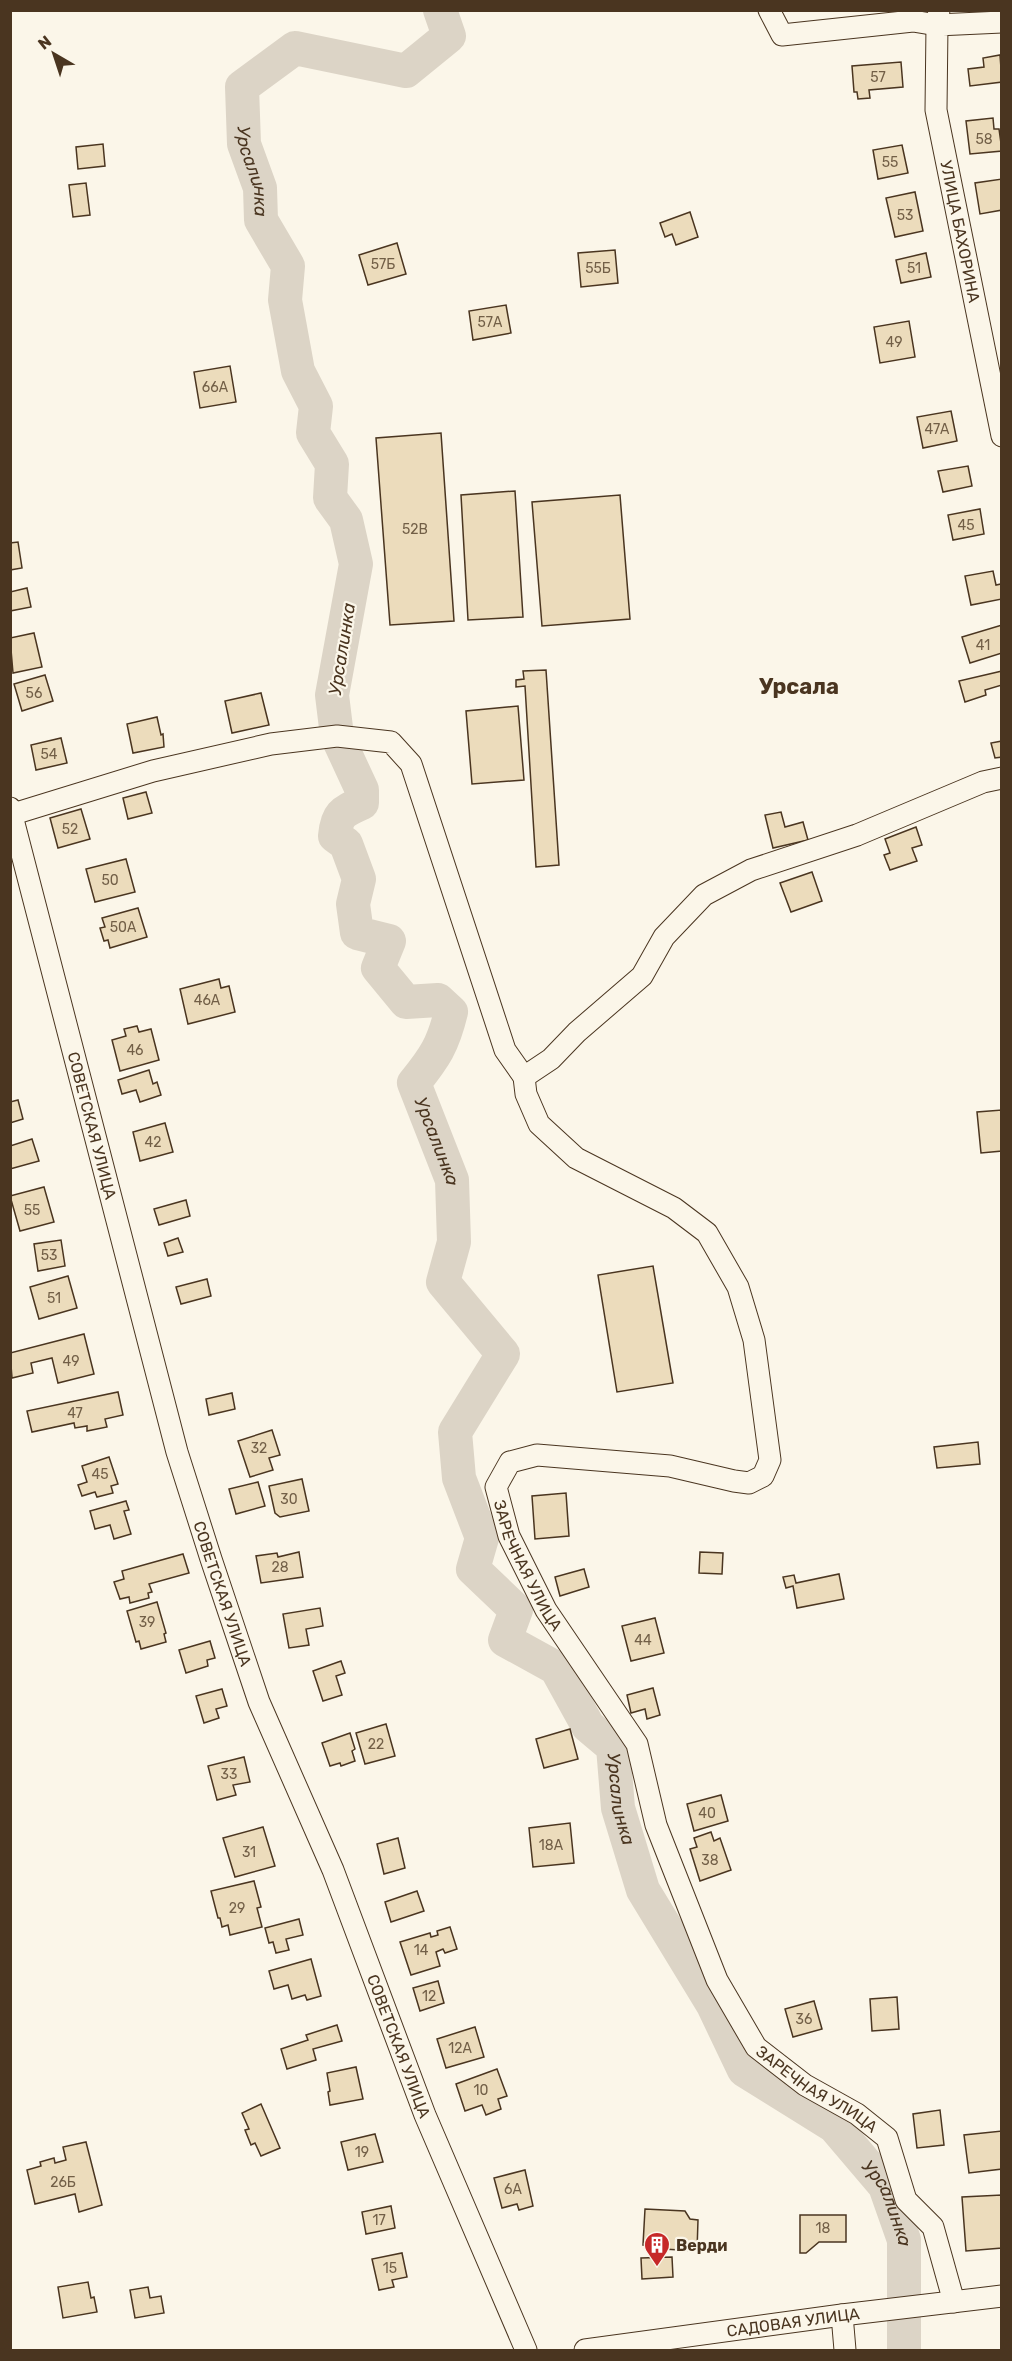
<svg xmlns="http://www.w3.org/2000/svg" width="1012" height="2361" viewBox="0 0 1012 2361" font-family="Rubik,sans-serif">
<rect width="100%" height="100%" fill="#fbf6e9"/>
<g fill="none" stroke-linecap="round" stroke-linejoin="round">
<path stroke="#dcd4c6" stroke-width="34" id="s1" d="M440,10l9,26 -43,35 -111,-23 -53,39 2,57 16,44 1,32 27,46 -3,34 13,71 18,35 -3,27 19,31 -2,34 16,22 10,44 -24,131 5,41 25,54v13c-20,9 -25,11 -27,33l11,8 13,35 -6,25 4,29 32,8 -11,27 28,34 32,-2 13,12c-8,33 -16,45 -37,71l38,97 2,62 -11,40 60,72 -48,78 4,46 23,60 -9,31 43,41 -11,30 51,28 32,58 25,21 5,61 25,82 70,115 31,65 90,56 51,60 19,54v110"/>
</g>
<g fill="#ecdcbc" stroke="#4a3520" stroke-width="1.5">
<path d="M1000,55l2,27 -32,4 -2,-17 16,-2 -1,-9z"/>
<path d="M901,62l2,25 -34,3 1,8 -12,1 -1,-7h-3l-2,-26z"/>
<path d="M993,118l1,11h5l3,22 -32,3 -4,-33z"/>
<path d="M103,144l2,22 -27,3 -2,-22z"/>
<path d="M902,145l6,28 -30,6 -5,-29z"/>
<path d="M1002,179v31l-22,4 -5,-31z"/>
<path d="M86,183l4,32 -17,2 -4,-32z"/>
<path d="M915,192l8,39 -28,6 -9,-39z"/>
<path d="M690,212l8,25 -22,8 -4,-11 -7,3 -5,-14z"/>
<path d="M397,243l9,31 -38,11 -9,-30z"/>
<path d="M615,250l3,33 -37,4 -3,-34z"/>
<path d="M926,253l5,24 -30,6 -5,-23z"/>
<path d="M506,305l5,28 -38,7 -4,-29z"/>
<path d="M909,321l6,36 -35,6 -6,-36z"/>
<path d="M230,366l6,36 -36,6 -6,-36z"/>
<path d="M951,411l6,30 -34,7 -6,-31z"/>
<path d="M441,433l13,188 -64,4 -14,-187z"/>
<path d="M968,466l4,20 -29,6 -5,-21z"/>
<path d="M515,491l8,126 -55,3 -7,-125z"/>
<path d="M620,495l10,124 -88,7 -10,-124z"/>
<path d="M980,509l4,25 -31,6 -5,-25z"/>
<path d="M18,542l4,26 -12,2v-27z"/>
<path d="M993,571l3,14 5,-1 1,15 -31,6 -6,-29z"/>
<path d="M27,588l4,19 -21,4v-19z"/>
<path d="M1002,625v28l-32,10 -8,-26z"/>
<path d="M34,633l8,34 -29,6 -3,-35z"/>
<path d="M546,670l13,195 -23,2 -11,-181 -9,1v-7l8,-1 -1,-8z"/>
<path d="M1002,671v14l-17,5 1,5 -21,7 -6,-21z"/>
<path d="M45,675l8,26 -31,10 -8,-27z"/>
<path d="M261,693l8,32 -37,8 -7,-32z"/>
<path d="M518,706l6,74 -52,4 -6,-73z"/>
<path d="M157,717l4,18 2,-1 1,13 -31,6 -6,-29z"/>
<path d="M61,738l6,25 -31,7 -5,-25z"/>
<path d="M1002,741v16l-7,1 -4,-15z"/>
<path d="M146,792l6,21 -24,6 -5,-21z"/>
<path d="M81,809l9,30 -32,9 -8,-30z"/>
<path d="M781,812l4,15 18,-5 5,18 -35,8 -8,-33z"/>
<path d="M916,827l6,18 -10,3 5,13 -27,9 -6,-15 6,-2 -5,-14z"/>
<path d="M126,859l9,33 -40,10 -9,-33z"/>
<path d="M812,872l10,29 -31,11 -11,-29z"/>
<path d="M138,908l9,29 -37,11 -2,-8 -4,1 -4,-13 5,-1 -3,-9z"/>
<path d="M219,979l2,9 8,-2 6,26 -47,12 -8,-35z"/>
<path d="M137,1026l2,6 12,-3 8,31 -39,11 -8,-31 14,-4 -2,-7z"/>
<path d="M149,1070l4,14 4,-2 4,13 -21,7 -4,-12 -14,4 -4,-14z"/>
<path d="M18,1100l5,19 -13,4v-21z"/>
<path d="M1002,1110v41l-21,2 -4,-41z"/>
<path d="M165,1123l8,29 -33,9 -7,-29z"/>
<path d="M32,1139l7,22 -29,8v-23z"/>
<path d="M44,1187l10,35 -34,9 -10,-35z"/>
<path d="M186,1200l4,16 -31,9 -5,-16z"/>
<path d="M178,1238l5,14 -15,4 -4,-13z"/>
<path d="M61,1240l4,26 -27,5 -4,-27z"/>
<path d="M653,1266l20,117 -56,9 -19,-117z"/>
<path d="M68,1276l9,32 -38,11 -9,-32z"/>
<path d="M207,1279l4,17 -30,8 -5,-17z"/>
<path d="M84,1334l10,40 -36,9 -6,-25 -21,5 2,10 -21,5 -2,-25z"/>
<path d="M118,1392l5,23 -18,4 2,8 -20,4v-5l-12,2 -1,-5 -42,9 -5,-21z"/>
<path d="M232,1393l3,16 -26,6 -3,-16z"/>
<path d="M272,1430l8,25 -11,3 4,12 -23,7 -12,-36z"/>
<path d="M978,1442l2,22 -43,4 -3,-21z"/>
<path d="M109,1457l9,27 -7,2 2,7 -16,4 -2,-5 -13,4 -4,-11 9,-3 -5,-16z"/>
<path d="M302,1479l7,32 -29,6 -5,-4 -6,-27z"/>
<path d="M258,1482l7,24 -29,8 -7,-25z"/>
<path d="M566,1493l3,43 -34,3 -3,-43z"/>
<path d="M126,1501l3,9 -5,1 7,23 -17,5 -4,-14 -15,4 -5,-18z"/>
<path d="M299,1552l4,25 -42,6 -5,-27 21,-3 1,4z"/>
<path d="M700,1552l23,1 -1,21 -23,-1z"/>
<path d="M183,1554l6,19 -40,11 3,8 -4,1 1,5 -19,5 -1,-6 -9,2 -6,-17 10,-3 -2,-8z"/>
<path d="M584,1569l5,18 -29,9 -5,-19z"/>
<path d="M839,1574l5,25 -47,9 -4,-22 -7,2 -3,-11 11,-2 2,8z"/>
<path d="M157,1602l9,31 -2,1 2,8 -25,7 -2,-8 -3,1 -9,-31z"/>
<path d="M320,1608l3,18 -17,3 3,16 -20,3 -6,-34z"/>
<path d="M655,1618l9,35 -33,8 -9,-35z"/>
<path d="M210,1641l5,17 -8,2 1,6 -22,7 -7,-23z"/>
<path d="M341,1661l4,12 -9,3 6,19 -19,6 -10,-30z"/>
<path d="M653,1688l7,27 -13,4 -2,-10 -14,4 -4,-18z"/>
<path d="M222,1689l5,17 -11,3 3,9 -15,5 -8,-27z"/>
<path d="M386,1724l9,32 -30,8 -9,-31z"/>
<path d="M570,1729l8,30 -34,9 -8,-29z"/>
<path d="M350,1733l5,16 -3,2 3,10 -14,5 -1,-3 -10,3 -8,-23z"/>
<path d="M244,1757l6,25 -17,3 3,10 -19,5 -9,-34z"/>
<path d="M721,1795l7,26 -34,10 -7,-27z"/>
<path d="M570,1823l4,40 -41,4 -4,-39z"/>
<path d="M263,1827l12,39 -40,11 -12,-39z"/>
<path d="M711,1832l3,9 6,-3 11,32 -31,11 -10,-32 7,-2 -3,-9z"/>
<path d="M398,1838l7,30 -21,6 -7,-30z"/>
<path d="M254,1881l7,26 -4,1 5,19 -32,8 -2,-10 -6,2 -2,-9h-2l-7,-27z"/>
<path d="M417,1891l7,20 -33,11 -6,-20z"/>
<path d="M299,1919l4,16 -17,4 3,11 -13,3 -3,-11 -4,1 -4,-15z"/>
<path d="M450,1927l7,22 -12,4 -2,-4 -7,3 4,14 -29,9 -11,-33 30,-9 1,4 7,-2 -1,-4z"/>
<path d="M311,1959l10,37 -14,4 -2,-5 -13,4 -4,-14 -14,4 -5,-18z"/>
<path d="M438,1981l6,22 -24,8 -7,-23z"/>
<path d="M897,1997l2,32 -27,2 -2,-32z"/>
<path d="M814,2001l8,28 -29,8 -8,-28z"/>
<path d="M337,2025l5,16 -29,8 3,11 -29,9 -6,-20 27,-9 -2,-5z"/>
<path d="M475,2027l9,30 -38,11 -9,-29z"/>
<path d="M356,2067l7,32 -33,6 -2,-13 2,-1 -3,-18z"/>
<path d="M497,2069l10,27 -9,3 3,10 -15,6 -4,-10 -17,6 -9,-27z"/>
<path d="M261,2104l19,44 -19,8 -6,-13 -4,2 -6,-15 4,-1 -7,-16z"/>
<path d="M940,2110l4,35 -27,3 -4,-34z"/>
<path d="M1002,2131v38l-33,4 -5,-38z"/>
<path d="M375,2134l8,28 -35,8 -7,-28z"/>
<path d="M86,2142l16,63 -23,7 -4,-18 -40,10 -8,-34 14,-4 -1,-4 14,-4 1,5 11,-3 -3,-13z"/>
<path d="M525,2170l8,36 -14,4 -2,-6 -15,4 -8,-30z"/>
<path d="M1002,2195v53l-36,3 -4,-54z"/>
<path d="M391,2206l4,22 -29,6 -4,-22z"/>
<path d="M645,2209l40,2 5,8 8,1 -1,31 -34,-2 -3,-3 -17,-1z"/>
<path d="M800,2215h46v27h-27l-13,11h-6z"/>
<path d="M402,2253l5,24 -15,3 2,7 -15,3 -7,-31z"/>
<path d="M672,2257l1,20 -31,2 -1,-21z"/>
<path d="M88,2282l3,16 3,-1 3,15 -34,6 -5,-31z"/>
<path d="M148,2287l2,11 11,-2 3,17 -29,5 -5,-28z"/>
</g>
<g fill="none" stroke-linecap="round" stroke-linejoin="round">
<defs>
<g id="minor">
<path d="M769,10l13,25 131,-14 24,4 2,-15"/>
<path id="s2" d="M1002,22l-65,3 -1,85 66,326"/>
<path id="s3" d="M10,808l167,644 34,107 48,143 74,168 92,245 101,235"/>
<path d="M10,815l143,-44 118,-27 66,-8 54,6 20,22 94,286 19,27 27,-18 26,-27 65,-56 22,-39 40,-42 47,-25 106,-35 126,-53 19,-4"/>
<path id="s4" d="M524,1077l2,17 13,30 37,34 98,50 33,25 31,54 16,53 16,120 -7,16 -14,7 -15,-2 -64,-15 -133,-11 -27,7 -14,25 13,49 37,74 91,134 19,81 61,155 39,67 49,38 52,29 30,24 19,62 27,27 21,75"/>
<path d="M842,2315l3,35"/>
<path id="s5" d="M585,2350l257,-35 160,-19"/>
</g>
</defs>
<use href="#minor" stroke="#4a3520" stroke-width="23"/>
<use href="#minor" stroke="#fbf6e9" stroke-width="21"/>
</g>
<defs>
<symbol id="building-pin" viewBox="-11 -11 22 30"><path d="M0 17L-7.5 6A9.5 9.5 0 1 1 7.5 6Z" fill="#c62828" stroke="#fbf6e9"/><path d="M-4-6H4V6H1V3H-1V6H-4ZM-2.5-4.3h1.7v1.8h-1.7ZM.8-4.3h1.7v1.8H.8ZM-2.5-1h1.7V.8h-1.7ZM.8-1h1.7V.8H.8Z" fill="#fff"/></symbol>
</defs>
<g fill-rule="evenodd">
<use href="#building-pin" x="642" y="2230" width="30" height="40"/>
</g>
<g text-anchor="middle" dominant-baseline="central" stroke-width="4.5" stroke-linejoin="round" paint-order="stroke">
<g font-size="14" fill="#725f47">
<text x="878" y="77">57</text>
<text x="984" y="139">58</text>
<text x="890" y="162">55</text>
<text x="905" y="215">53</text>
<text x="383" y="264">57Б</text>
<text x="598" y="268">55Б</text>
<text x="914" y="268">51</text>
<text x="490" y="322">57А</text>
<text x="894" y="342">49</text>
<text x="215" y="387">66A</text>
<text x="937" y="429">47А</text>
<text x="966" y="525">45</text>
<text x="415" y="529">52В</text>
<text x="983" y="645">41</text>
<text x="34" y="693">56</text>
<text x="49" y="754">54</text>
<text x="70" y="829">52</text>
<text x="110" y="880">50</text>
<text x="123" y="927">50А</text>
<text x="207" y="1000">46А</text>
<text x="135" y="1050">46</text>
<text x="153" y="1142">42</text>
<text x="32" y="1210">55</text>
<text x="49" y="1255">53</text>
<text x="54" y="1298">51</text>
<text x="71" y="1361">49</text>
<text x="75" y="1413">47</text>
<text x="259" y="1448">32</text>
<text x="100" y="1474">45</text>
<text x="289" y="1499">30</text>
<text x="280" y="1567">28</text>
<text x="147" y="1622">39</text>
<text x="643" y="1640">44</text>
<text x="376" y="1744">22</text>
<text x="229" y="1774">33</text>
<text x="707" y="1813">40</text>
<text x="551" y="1845">18А</text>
<text x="249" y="1852">31</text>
<text x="710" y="1860">38</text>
<text x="237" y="1908">29</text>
<text x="421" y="1950">14</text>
<text x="429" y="1996">12</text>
<text x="804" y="2019">36</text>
<text x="460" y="2048">12А</text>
<text x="481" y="2090">10</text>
<text x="362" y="2152">19</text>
<text x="63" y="2182">26Б</text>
<text x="513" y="2189">6А</text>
<text x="379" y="2220">17</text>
<text x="823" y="2228">18</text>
<text x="390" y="2268">15</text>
</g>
<g font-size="16" fill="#4a3520" stroke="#fbf6e9">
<text stroke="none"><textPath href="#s2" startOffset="274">УЛИЦА БАХОРИНА</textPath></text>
<text stroke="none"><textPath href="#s3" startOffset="328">СОВЕТСКАЯ УЛИЦА</textPath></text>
<text stroke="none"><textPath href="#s4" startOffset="879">ЗАРЕЧНАЯ УЛИЦА</textPath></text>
<text stroke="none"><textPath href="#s3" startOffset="814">СОВЕТСКАЯ УЛИЦА</textPath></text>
<text stroke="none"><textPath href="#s3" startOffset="1300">СОВЕТСКАЯ УЛИЦА</textPath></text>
<text stroke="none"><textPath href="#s4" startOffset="1491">ЗАРЕЧНАЯ УЛИЦА</textPath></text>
<text stroke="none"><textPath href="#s5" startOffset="210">САДОВАЯ УЛИЦА</textPath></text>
</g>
<g font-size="16" font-weight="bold" fill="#4a3520" stroke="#fbf6e9" text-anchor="start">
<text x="676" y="2245">Верди</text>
</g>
<g font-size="18" font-style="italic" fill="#4a3520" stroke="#fbf6e9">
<text stroke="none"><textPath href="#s1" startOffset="348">Урсалинка</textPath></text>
<text transform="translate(342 649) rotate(-81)">Урсалинка</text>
<text stroke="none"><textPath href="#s1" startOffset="1466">Урсалинка</textPath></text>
<text stroke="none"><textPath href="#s1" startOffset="2240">Урсалинка</textPath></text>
<text stroke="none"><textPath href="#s1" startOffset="2742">Урсалинка</textPath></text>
</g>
<g font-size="22" font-weight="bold" fill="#4a3520" stroke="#fbf6e9">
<text x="799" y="686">Урсала</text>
</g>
</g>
<rect width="1012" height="2361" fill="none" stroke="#4a3520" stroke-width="24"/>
<g transform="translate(54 54) rotate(321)" stroke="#fbf6e9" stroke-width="4.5" paint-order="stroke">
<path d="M0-4.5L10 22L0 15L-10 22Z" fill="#4a3520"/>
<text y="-9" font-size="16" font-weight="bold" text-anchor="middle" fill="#4a3520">N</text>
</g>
</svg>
